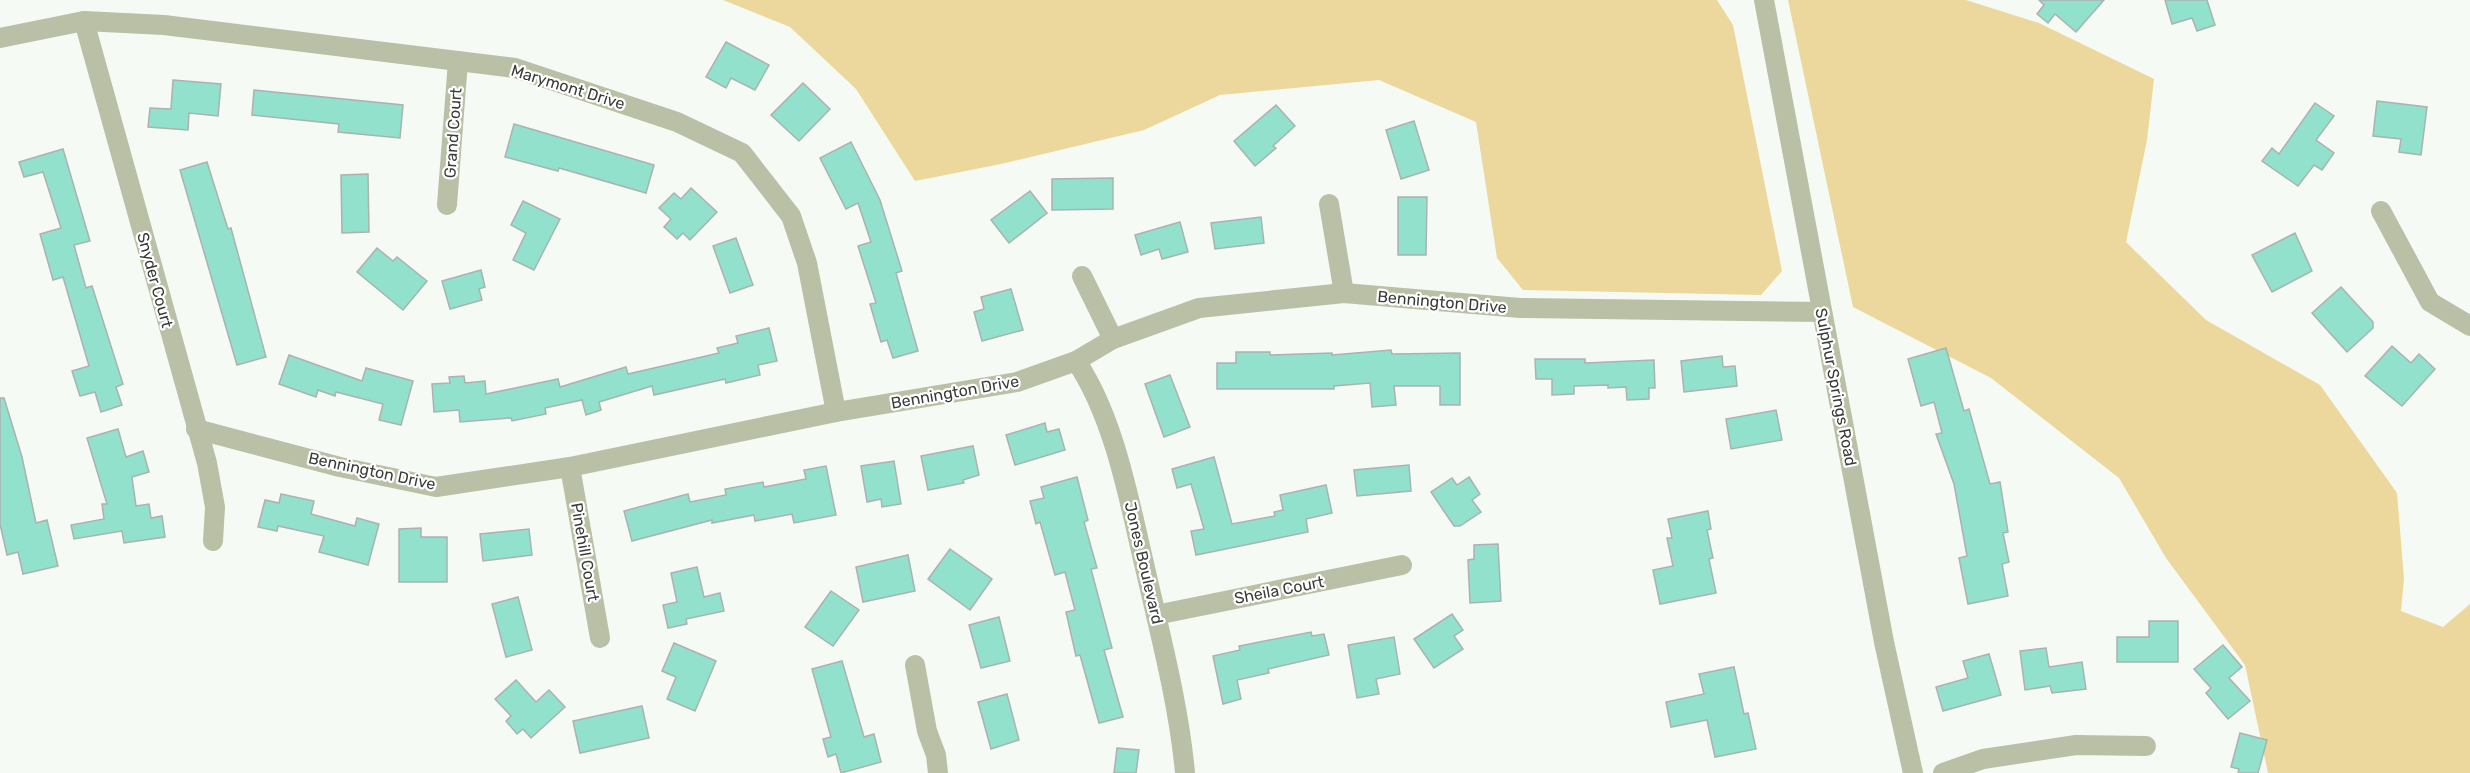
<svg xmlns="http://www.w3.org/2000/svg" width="2470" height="773" viewBox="0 0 2470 773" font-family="Rubik,sans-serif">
<rect width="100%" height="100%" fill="#f5faf5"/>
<g fill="#ecd89d">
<path d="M723,0h994l16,25 49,246 -21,24 -238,-5 -26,-32 -21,-136 -97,-42 -159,15 -76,35 -143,34 -86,17 -59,-92 -66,-62z"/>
<path d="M1788,0h178l73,23 115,56 -7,61 -21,102 80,78 114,65 77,108 7,86 -3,32 42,16 27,-23v169h-202l-23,-108 -79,-107 -47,-80 -128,-100 -138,-71z"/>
</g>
<g fill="#91e1cd" stroke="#abb2b0" stroke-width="1.5">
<path d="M2039,0h65l-28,32 -21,-18 -7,9 -11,-9 7,-9z"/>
<path d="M2165,0h42l8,25 -18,6 -5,-13 -20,6z"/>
<path d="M726,42l43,23 -14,25 -24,-12 -5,10 -20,-11z"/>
<path d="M173,80l48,4 -3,32 -29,-3 -1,17 -40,-3 2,-19 21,1z"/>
<path d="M803,83l27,26 -31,32 -28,-26z"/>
<path d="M254,90l149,15 -3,33 -62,-6 1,-8 -87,-9z"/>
<path d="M2377,101l50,6 -6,48 -22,-3 2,-13 -28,-3z"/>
<path d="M2315,103l19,13 -18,24 18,13 -12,17 -8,-5 -16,21 -36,-25 10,-13 7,6z"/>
<path d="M1276,105l19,21 -22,20 3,2 -21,18 -21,-25z"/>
<path d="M1414,121l15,49 -28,9 -15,-49z"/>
<path d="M514,124l140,41 -8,28 -87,-25 -1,3 -53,-14z"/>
<path d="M851,142l29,58 22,71 -6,2 22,78 -25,7 -6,-18 -6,2 -11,-38 6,-1 -18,-57 13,-4 -13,-39 -12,6 -26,-51z"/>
<path d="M63,149l27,92 -16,4 12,43 6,-2 31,98 -7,3 6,18 -21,7 -6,-20 -15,4 -8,-25 17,-5 -26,-89 -10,3 -13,-46 21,-6 -18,-56 -19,5 -5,-15z"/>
<path d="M207,162l21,67 3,-1 35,129 -29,8 -57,-195z"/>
<path d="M368,174l1,58 -27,1 -1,-58z"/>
<path d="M1113,178v31l-61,1v-31z"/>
<path d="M691,188l26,24 -27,28 -7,-7 -6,6 -13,-12 7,-8 -12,-11 15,-15 7,6z"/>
<path d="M1030,191l17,22 -38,30 -18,-23z"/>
<path d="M1398,197h29l-1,58h-28z"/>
<path d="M523,201l37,18 -26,51 -21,-10 13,-27 -15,-8z"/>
<path d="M1261,217l3,26 -49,6 -4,-26z"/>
<path d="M1180,222l8,30 -26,7 -3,-10 -18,6 -6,-20z"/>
<path d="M2295,233l17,38 -40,21 -20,-37z"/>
<path d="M736,238l17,47 -23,8 -17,-47z"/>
<path d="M377,248l16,13 4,-4 30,24 -24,29 -46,-38z"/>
<path d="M481,270l4,17 -6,2 3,11 -32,9 -8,-28z"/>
<path d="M2341,287l32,35v6l-26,24 -35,-39z"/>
<path d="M1011,289l12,41 -41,11 -8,-29 10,-3 -3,-12z"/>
<path d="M769,328l8,33 -19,4 2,10 -34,8 -1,-4 -71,16 -2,-9 -53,16 2,8 -15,5 -4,-15 -37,8 1,6 -34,7 -1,-3 -51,4 -1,-12 -25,2 -2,-28 18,-1 -1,-6 15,-1 1,7 20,-2 1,13 72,-15 2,8 66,-20 2,7 91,-21 -2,-5 21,-5 -2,-7z"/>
<path d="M2392,346l19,17 8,-9 16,15 -33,37 -37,-30z"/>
<path d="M1946,348l18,63 5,-2 21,75 10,-2 8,50 -5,1 6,29 -7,2 6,32 -40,8 -9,-46 8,-2 -13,-72 -18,-50 6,-1 -8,-31 -13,4 -13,-47z"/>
<path d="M1391,350l1,4 68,-1v52h-20v-19h-46l2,19 -24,2 -2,-24 -36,3v3h-117v-26h19v-11h34v3l62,-2v2z"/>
<path d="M289,355l73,26 4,-13 47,13 -12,44 -22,-5 4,-16 -47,-12 -1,4 -17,-6 -2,7 -37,-13z"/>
<path d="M1722,356l1,11 12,-1 2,20 -53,6 -3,-31z"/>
<path d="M1535,359h50v4l69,-3 1,28h-6v11l-22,1 -1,-13 -18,1v-3l-34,1v8l-22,1v-16h-16z"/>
<path d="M1170,375l20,52 -26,10 -19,-53z"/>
<path d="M0,398h4l18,59 14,66 11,-3 11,46 -35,8 -5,-22 -11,3 -7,-31z"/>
<path d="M1776,410l6,30 -51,9 -5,-30z"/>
<path d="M1045,423l2,9 12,-3 6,21 -50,15 -9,-30z"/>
<path d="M118,429l8,28 17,-6 6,21 -17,5 4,29 13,-2 2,14 11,-2 3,21 -41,6 -2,-12 -48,8 -3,-14 33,-6 -2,-15h5l-20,-66z"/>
<path d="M973,446l6,29 -16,5 1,3 -36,7 -7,-34z"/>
<path d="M1214,457l18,67 43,-8 -1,-4 9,-2 -3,-15 46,-10 6,28 -26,6 2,13 -112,23 -5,-24 13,-2 -13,-45 -14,4 -5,-19z"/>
<path d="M894,461l7,43 -19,3 -1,-8 -14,3 -6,-36z"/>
<path d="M1409,465l2,26 -54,5 -3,-26z"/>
<path d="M826,466l10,49 -42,8 -2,-9 -37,7 -1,-6 -42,8v-3l-80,21 -8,-30 64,-17 2,8 36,-7 -1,-6 38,-7 1,5 42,-8 -2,-9z"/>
<path d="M1077,477l11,43 -4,2 13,46 -6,1 21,79 -8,2 19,67 -24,6 -19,-68 -4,1 -10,-44 9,-2 -10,-38 -10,3 -15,-53 -4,2 -6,-23 14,-3 -3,-11z"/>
<path d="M1469,477l11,17 -8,6 9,12 -21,14h-6l-23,-34 21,-14 5,7z"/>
<path d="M281,494l33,7 -3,13 44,12 2,-8 22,6 -11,41 -49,-13 5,-16 -46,-10 -1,5 -19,-4 7,-27 14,3z"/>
<path d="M1708,511l3,18 -4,1 6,28 -4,1 7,34 -56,11 -7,-34 20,-4 -6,-28h5l-4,-19z"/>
<path d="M421,528v9h26v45h-48v-53z"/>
<path d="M529,529l3,26 -49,6 -3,-27z"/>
<path d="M1498,544l3,57 -31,2 -2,-43 6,-1v-14z"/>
<path d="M950,549l42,30 -22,31 -42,-31z"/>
<path d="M908,555l7,36 -52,11 -7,-35z"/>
<path d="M697,567l7,30 16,-4 4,18 -38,8 1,5 -19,4 -5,-23 14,-3 -6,-29z"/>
<path d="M831,591l28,19 -26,36 -28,-19z"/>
<path d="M518,597l14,53 -26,7 -14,-53z"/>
<path d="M1452,614l11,16 -9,6 9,13 -29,19 -20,-29z"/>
<path d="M999,617l11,44 -29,7 -12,-43z"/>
<path d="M2149,621h29v41h-61v-25h32z"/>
<path d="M1311,632l1,4 12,-2 5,21 -61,14 1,4 -32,7 4,19 -18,5 -10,-48 27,-6 -1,-4z"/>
<path d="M1394,637l6,37 -24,5 3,15 -22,4 -9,-53z"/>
<path d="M674,643l42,18 -21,50 -28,-12 9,-22 -14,-6z"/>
<path d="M2223,645l19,22 -13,11 21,23 -22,18 -22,-26 5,-5 -17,-19z"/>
<path d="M2046,648l3,19 33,-5 4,27 -34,4 -2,-7 -25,4 -5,-39z"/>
<path d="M1989,654l12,41 -58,16 -7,-24 32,-9 -5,-17z"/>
<path d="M842,661l22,76 10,-3 7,28 -40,11 -5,-19 -8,3 -5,-18 8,-2 -19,-68z"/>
<path d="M1734,667l10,47 4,-1 8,36 -41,8 -8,-37 -36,7 -5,-25 38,-8 -5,-20z"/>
<path d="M516,680l20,22 13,-12 16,17 -34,31 -8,-9 -6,5 -11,-13 5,-5 -16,-17z"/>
<path d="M1007,694l12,46 -28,9 -13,-47z"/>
<path d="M642,706l7,32 -69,15 -7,-32z"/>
<path d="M2240,733l27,7 -9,33h-20l1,-4 -8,-2z"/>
<path d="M1117,748l22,2 -3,23h-22z"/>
</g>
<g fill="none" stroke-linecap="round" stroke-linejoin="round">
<g stroke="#b9c0a5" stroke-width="20">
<path d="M1764,0l120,642 29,131"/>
<path d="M84,21l123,442 8,44 -2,34"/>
<path d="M0,38l84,-17 80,4 351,43 162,54 65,31 49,63 16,47 29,149"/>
<path d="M1329,204l15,89"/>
<path d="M447,205l11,-144"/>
<path d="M2381,211l49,91 40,24"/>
<path d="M1082,276l31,63"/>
<path d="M1076,361c39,57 54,144 70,211 15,66 33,134 39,201"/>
<path d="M196,429l144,38 96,20 134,-20 266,-55 181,-30 59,-21 37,-22 86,-31 145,-15 176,15 302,4"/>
<path d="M570,467l30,171"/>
<path d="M1156,615l246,-50"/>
<path d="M915,665l12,66 9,24 2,18"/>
<path d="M1943,773l40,-14 93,-14 70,1"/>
</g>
</g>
<g text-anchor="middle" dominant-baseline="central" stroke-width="4.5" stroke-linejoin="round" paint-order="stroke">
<g font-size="16" fill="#3a3c3a" stroke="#fff">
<text transform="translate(568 87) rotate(17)">Marymont Drive</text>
<text transform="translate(453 133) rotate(-86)">Grand Court</text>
<text transform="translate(155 280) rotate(75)">Snyder Court</text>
<text transform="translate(1442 302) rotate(5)">Bennington Drive</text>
<text transform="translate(1836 387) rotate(79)">Sulphur Springs Road</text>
<text transform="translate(955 392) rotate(-10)">Bennington Drive</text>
<text transform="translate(372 471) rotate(12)">Bennington Drive</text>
<text transform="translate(585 552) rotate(80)">Pinehill Court</text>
<text transform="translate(1144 563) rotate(77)">Jones Boulevard</text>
<text transform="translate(1279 590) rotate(-11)">Sheila Court</text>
</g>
</g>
</svg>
